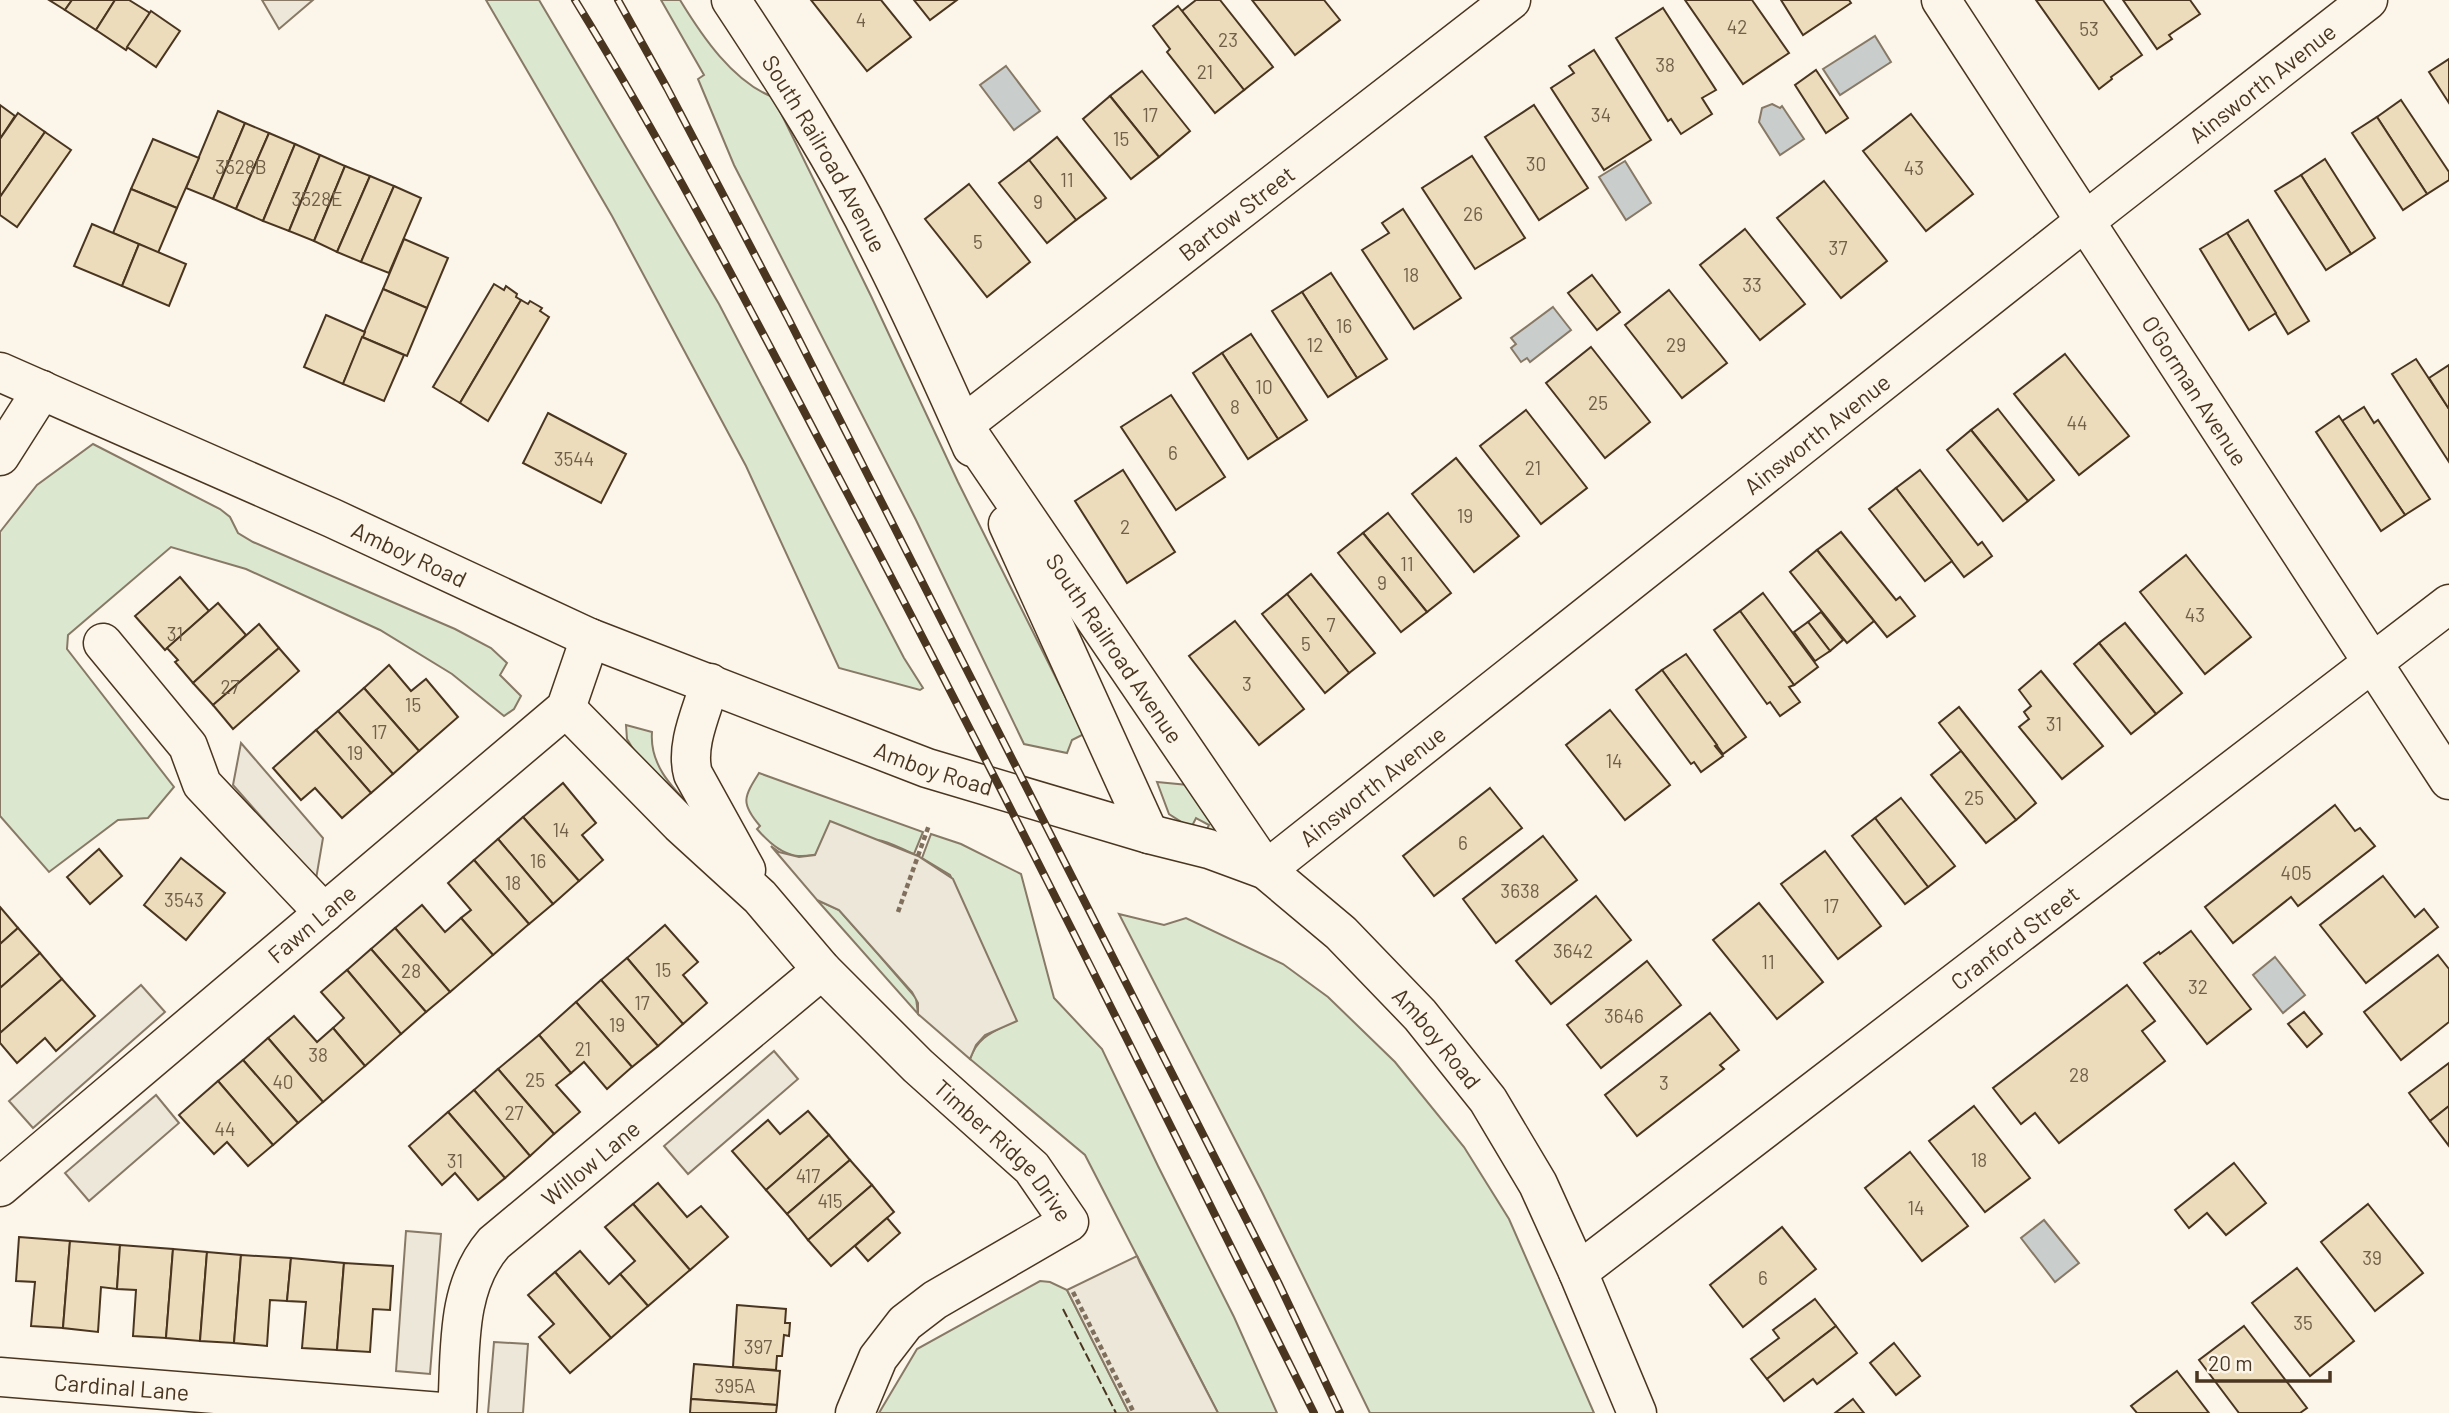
<svg xmlns="http://www.w3.org/2000/svg" width="2449" height="1413" viewBox="0 0 2449 1413" font-family="Barlow,sans-serif">
<rect width="100%" height="100%" fill="#fbf6e9"/>
<g fill="#dce7d0" stroke="#887966" stroke-width="2">
<path d="M486,0h53l180,304 185,354 19,30 -3,2 -81,-22 -93,-202 -134,-250z"/>
<path d="M661,0h19c22,36 53,82 93,97l98,199 87,186 126,252 -12,6 -5,13 -43,-9 -108,-224 -182,-355 -36,-86 6,-4z"/>
<path d="M93,444l127,65 10,8 8,16 15,9 202,87 36,19 16,15 -7,12 21,21 -7,13 -10,7 -52,-42 -72,-44 -134,-61 -75,-22 -103,88 -1,14 107,138 -26,31 -30,2 -69,52 -49,-56v-284l37,-47z"/>
<path d="M626,725l26,7c-3,39 29,63 53,90l-70,-70 -8,-13z"/>
<path d="M759,773l164,59 -9,22c-11,-4 -25,-13 -37,-14 -6,0 -15,3 -21,5 -47,9 -63,26 -99,-16l3,-3c-20,-23 -16,-29 -1,-53z"/>
<path d="M1157,782l31,3 29,46 -13,4 5,-10 -13,-7 -5,10 -22,-14z"/>
<path d="M931,834l30,10 60,30 33,124 48,51 56,117 76,151 43,96h-59l-133,-258 -115,-96c8,-24 26,-28 46,-39l-66,-145 -28,-17z"/>
<path d="M817,900l22,10 39,44 38,44 2,16z"/>
<path d="M1119,914l45,11 22,-7 97,46 45,33 67,65 69,85 45,72 85,194h-224l-108,-221z"/>
<path d="M1040,1281l10,1 17,8 62,123h-250l38,-64z"/>
</g>
<g fill="#ede7d9" stroke="#887966" stroke-width="2">
<path d="M262,0h51l-34,29z"/>
<path d="M241,743l82,95 -7,41 -83,-94z"/>
<path d="M830,821l88,35 35,23 64,142 -32,14 -9,10 -6,14 -52,-45v-11l-6,-11 -73,-82 -22,-10 -46,-54 8,6 20,5 16,-2z"/>
<path d="M141,985l24,27 -132,116 -24,-27z"/>
<path d="M774,1051l24,28 -110,95 -24,-28z"/>
<path d="M156,1095l23,28 -90,78 -24,-28z"/>
<path d="M406,1231l35,3 -11,140 -34,-3z"/>
<path d="M1137,1256l3,7 78,150h-89l-62,-123z"/>
<path d="M494,1342l34,2 -5,69h-35z"/>
</g>
<g fill="#c9cecd" stroke="#887966" stroke-width="2">
<path d="M1875,36l16,26 -51,33 -17,-26z"/>
<path d="M1006,66l34,45 -26,19 -34,-45z"/>
<path d="M1772,104l8,4 2,-2 22,33 -24,16 -21,-33 3,-14z"/>
<path d="M1625,161l26,42 -25,17 -27,-43z"/>
<path d="M1553,307l18,23 -41,32 -3,-4 -6,4 -10,-14 5,-4 -5,-6z"/>
<path d="M2275,957l30,38 -22,18 -30,-38z"/>
<path d="M2044,1220l35,43 -24,19 -34,-44z"/>
</g>
<g fill="#ecdcbc" stroke="#4a3520" stroke-width="2">
<path d="M49,0h23l-7,10z"/>
<path d="M72,0h43l-19,30 -31,-20z"/>
<path d="M115,0h14l21,13 -24,37 -30,-20z"/>
<path d="M811,0h70l30,37 -44,34z"/>
<path d="M914,0h43l-27,20z"/>
<path d="M1196,0h24l53,67 -29,23 -62,-79z"/>
<path d="M1252,0h72l16,20 -45,35z"/>
<path d="M1685,0h67l37,53 -46,31z"/>
<path d="M1781,0h68l2,3 -48,32z"/>
<path d="M2036,0h67l39,55 -31,22 1,2 -13,10z"/>
<path d="M2123,0h67l10,14 -31,21 3,4 -15,10z"/>
<path d="M1178,6l66,84 -29,23 -48,-61 3,-3 -17,-23z"/>
<path d="M1663,8l53,82 -14,8 10,16 -31,20 -10,-15 -3,2 -52,-83z"/>
<path d="M151,11l29,20 -24,36 -29,-20z"/>
<path d="M1594,50l57,90 -47,30 -53,-82 23,-15 -5,-7z"/>
<path d="M2449,59v44l-20,-31z"/>
<path d="M1816,70l32,48 -22,15 -31,-48z"/>
<path d="M1142,71l48,60 -31,26 -49,-61z"/>
<path d="M1110,96l49,61 -28,22 -48,-60z"/>
<path d="M2401,100l48,72v8l-22,14 -50,-77z"/>
<path d="M0,105l15,11 -15,23z"/>
<path d="M1534,105l54,83 -49,32 -54,-83z"/>
<path d="M218,111l27,12 -32,76 -27,-11z"/>
<path d="M18,113l27,19 -45,65v-58z"/>
<path d="M1911,114l62,80 -47,37 -63,-80z"/>
<path d="M2377,117l50,77 -24,16 -51,-77z"/>
<path d="M245,123l24,10 -33,76 -23,-10z"/>
<path d="M45,132l26,18 -54,77 -17,-12v-18z"/>
<path d="M269,133l26,11 -32,77 -27,-12z"/>
<path d="M1057,137l49,61 -30,22 -47,-60z"/>
<path d="M153,139l46,19 -22,50 -46,-19z"/>
<path d="M295,144l25,11 -31,76 -26,-10z"/>
<path d="M320,155l25,11 -31,75 -25,-10z"/>
<path d="M1472,156l53,82 -50,31 -53,-81z"/>
<path d="M2325,159l50,79 -24,16 -50,-79z"/>
<path d="M1029,160l47,60 -29,23 -48,-60z"/>
<path d="M345,166l25,10 -33,76 -23,-11z"/>
<path d="M2301,175l50,79 -25,16 -51,-79z"/>
<path d="M370,176l24,10 -33,76 -24,-10z"/>
<path d="M1824,181l63,80 -46,37 -64,-80z"/>
<path d="M969,184l61,78 -43,35 -62,-78z"/>
<path d="M394,186l27,12 -32,75 -28,-11z"/>
<path d="M131,189l46,19 -19,45 -45,-20z"/>
<path d="M1403,209l58,89 -47,31 -52,-79 27,-17 -7,-10z"/>
<path d="M2248,220l61,101 -21,13 -61,-101z"/>
<path d="M92,224l47,20 -17,42 -48,-20z"/>
<path d="M1745,229l60,75 -45,36 -60,-75z"/>
<path d="M2227,233l49,80 -27,17 -49,-81z"/>
<path d="M404,239l44,19 -21,50 -44,-19z"/>
<path d="M139,244l47,20 -17,42 -47,-20z"/>
<path d="M1331,273l56,86 -30,19 -55,-86z"/>
<path d="M1592,275l28,37 -23,18 -29,-37z"/>
<path d="M494,284l10,6 2,-4 11,8 -1,3 5,3 -61,103 -27,-16z"/>
<path d="M383,289l44,19 -20,48 -45,-19z"/>
<path d="M1669,290l58,73 -45,35 -57,-73z"/>
<path d="M1302,292l55,86 -29,19 -56,-86z"/>
<path d="M521,300l7,4 2,-3 12,7 -2,3 9,6 -61,104 -28,-18z"/>
<path d="M326,315l39,17 -22,52 -39,-17z"/>
<path d="M1251,334l56,86 -29,19 -56,-86z"/>
<path d="M362,337l42,18 -20,46 -41,-17z"/>
<path d="M1591,347l59,75 -45,36 -59,-75z"/>
<path d="M1222,353l56,86 -30,20 -55,-86z"/>
<path d="M2065,354l64,82 -50,39 -65,-81z"/>
<path d="M2416,359l33,50v53l-57,-88z"/>
<path d="M2449,365v44l-20,-31z"/>
<path d="M1171,395l54,82 -49,33 -55,-83z"/>
<path d="M2364,407l10,16 4,-3 52,79 -25,16 -63,-94z"/>
<path d="M1998,409l56,71 -26,21 -57,-71z"/>
<path d="M1526,410l61,78 -46,36 -61,-78z"/>
<path d="M548,413l78,41 -25,49 -78,-40z"/>
<path d="M2339,416l66,99 -24,16 -65,-99z"/>
<path d="M1971,430l57,71 -25,20 -56,-71z"/>
<path d="M1456,458l63,78 -45,36 -62,-78z"/>
<path d="M1123,470l52,82 -48,31 -52,-82z"/>
<path d="M1920,470l58,75 4,-3 10,14 -28,21 -68,-89z"/>
<path d="M1896,488l56,73 -27,20 -56,-72z"/>
<path d="M1388,513l63,80 -24,19 -64,-79z"/>
<path d="M1841,532l55,68 4,-3 15,19 -28,21 -70,-87z"/>
<path d="M1363,533l64,79 -26,20 -63,-79z"/>
<path d="M1817,550l57,71 -27,22 -57,-71z"/>
<path d="M2186,555l65,82 -46,37 -65,-82z"/>
<path d="M1311,574l64,79 -26,20 -62,-79z"/>
<path d="M180,577l29,34 -44,39 -30,-34z"/>
<path d="M1763,593l55,74 -24,18 -54,-74z"/>
<path d="M1287,594l62,79 -24,20 -63,-79z"/>
<path d="M218,603l28,32 -53,48 -18,-21 3,-2 -11,-12z"/>
<path d="M1740,611l54,74 -5,2 11,15 -20,14 -10,-14 -3,2 -53,-74z"/>
<path d="M1821,612l22,28 -13,11 -22,-29z"/>
<path d="M1235,621l69,88 -45,36 -70,-89z"/>
<path d="M1808,622l22,29 -15,10 -21,-29z"/>
<path d="M2125,623l57,70 -26,21 -57,-71z"/>
<path d="M259,624l20,24 -66,57 -20,-22z"/>
<path d="M2099,643l57,71 -25,20 -57,-70z"/>
<path d="M279,648l20,23 -66,58 -20,-24z"/>
<path d="M1686,654l60,83 -23,17 -61,-84z"/>
<path d="M389,665l22,26 15,-12 32,38 -39,34 -55,-63z"/>
<path d="M1662,670l55,75 -2,1 8,10 -22,16 -7,-10 -3,2 -55,-74z"/>
<path d="M2041,671l62,75 -41,33 -43,-52 10,-8 -5,-7 7,-6 -12,-16z"/>
<path d="M364,688l55,63 -26,23 -55,-63z"/>
<path d="M1959,707l77,96 -20,17 -77,-97z"/>
<path d="M1610,710l60,75 -45,35 -59,-75z"/>
<path d="M338,711l55,63 -22,19 -55,-63z"/>
<path d="M316,730l55,63 -29,25 -27,-30 -14,12 -28,-32z"/>
<path d="M1961,751l55,69 -30,23 -55,-68z"/>
<path d="M563,783l33,40 -14,12 21,25 -24,21 -56,-64z"/>
<path d="M1490,788l32,40 -88,68 -31,-40z"/>
<path d="M1901,798l54,68 -27,21 -53,-69z"/>
<path d="M2335,805l20,26 5,-3 15,18 -77,60 -7,-9 -58,46 -28,-36z"/>
<path d="M523,817l56,64 -26,23 -55,-65z"/>
<path d="M1875,818l53,69 -23,17 -53,-68z"/>
<path d="M1543,836l34,44 -81,63 -33,-44z"/>
<path d="M498,839l55,65 -24,20 -55,-64z"/>
<path d="M99,849l23,27 -32,28 -23,-27z"/>
<path d="M1825,851l56,75 -43,33 -57,-75z"/>
<path d="M181,858l44,35 -39,47 -42,-35z"/>
<path d="M474,860l55,64 -36,31 -32,-37 10,-8 -23,-27z"/>
<path d="M2383,876l32,41 9,-8 14,18 -72,56 -46,-58z"/>
<path d="M1596,896l35,44 -80,64 -35,-43z"/>
<path d="M1759,903l64,79 -46,37 -64,-79z"/>
<path d="M422,905l23,27 16,-14 32,37 -43,37 -55,-64z"/>
<path d="M0,907l18,21 -18,16z"/>
<path d="M665,925l33,37 -15,13 24,28 -24,21 -56,-66z"/>
<path d="M18,928l22,25 -40,35v-44z"/>
<path d="M395,928l55,64 -24,20 -55,-63z"/>
<path d="M2191,931l60,78 -44,35 -63,-81 15,-11 1,2z"/>
<path d="M371,949l55,63 -25,22 -54,-64z"/>
<path d="M40,953l22,26 -62,54v-45z"/>
<path d="M2438,955l11,14v53l-48,38 -37,-48z"/>
<path d="M627,958l56,66 -25,22 -57,-66z"/>
<path d="M1647,961l34,44 -80,63 -34,-43z"/>
<path d="M347,970l54,64 -36,32 -32,-38 11,-10 -23,-26z"/>
<path d="M62,979l33,37 -39,35 -11,-13 -28,25 -17,-20v-10z"/>
<path d="M601,980l57,66 -26,21 -56,-65z"/>
<path d="M2127,985l28,36 -13,10 23,30 -106,82 -24,-30 -14,11 -28,-36z"/>
<path d="M576,1002l56,65 -25,22 -23,-27 -13,11 -32,-38z"/>
<path d="M2304,1012l18,22 -15,13 -19,-23z"/>
<path d="M1710,1013l29,37 -19,15 4,4 -87,67 -32,-41z"/>
<path d="M294,1016l23,26 16,-14 32,38 -42,36 -55,-64z"/>
<path d="M539,1035l32,38 -15,12 24,27 -26,22 -56,-65z"/>
<path d="M268,1038l55,64 -25,21 -55,-63z"/>
<path d="M243,1060l55,63 -25,22 -55,-64z"/>
<path d="M2449,1063v43l-19,15 -21,-28z"/>
<path d="M498,1069l56,65 -24,22 -56,-66z"/>
<path d="M218,1081l55,64 -25,21 -21,-24 -13,12 -35,-39z"/>
<path d="M474,1090l56,66 -25,22 -57,-66z"/>
<path d="M1974,1106l56,72 -45,34 -56,-71z"/>
<path d="M2449,1106v40l-19,-25z"/>
<path d="M808,1111l21,24 -63,55 -34,-39 36,-31 12,14z"/>
<path d="M448,1112l57,66 -27,22 -23,-27 -13,12 -33,-39z"/>
<path d="M829,1135l21,25 -63,54 -21,-24z"/>
<path d="M1910,1152l58,74 -46,35 -57,-73z"/>
<path d="M850,1160l22,25 -64,55 -21,-26z"/>
<path d="M2234,1163l32,40 -40,32 -19,-22 -18,15 -14,-18z"/>
<path d="M658,1183l29,34 14,-11 27,31 -38,33 -57,-66z"/>
<path d="M872,1185l22,27 -63,54 -23,-26z"/>
<path d="M633,1204l57,66 -42,36 -28,-32 15,-13 -30,-34z"/>
<path d="M2368,1204l55,69 -48,38 -54,-69z"/>
<path d="M887,1218l13,15 -32,28 -13,-15z"/>
<path d="M1782,1227l34,42 -73,58 -33,-42z"/>
<path d="M19,1237l51,4 -7,87 -32,-2 4,-44 -19,-1z"/>
<path d="M70,1241l50,4 -3,44 -16,-2 -3,45 -35,-4z"/>
<path d="M120,1245l53,4 -7,89 -33,-2 3,-46 -19,-1z"/>
<path d="M173,1249l34,3 -7,89 -34,-3z"/>
<path d="M580,1251l29,33 11,-10 28,32 -37,32 -56,-66z"/>
<path d="M207,1252l34,3 -7,88 -34,-2z"/>
<path d="M241,1255l50,3 -4,43 -17,-1 -3,46 -33,-3z"/>
<path d="M291,1258l53,5 -7,87 -35,-2 4,-46 -19,-1z"/>
<path d="M344,1263l49,3 -3,44 -17,-1 -3,43 -33,-2z"/>
<path d="M2297,1268l57,73 -44,35 -58,-73z"/>
<path d="M555,1272l56,66 -41,35 -31,-36 15,-13 -26,-29z"/>
<path d="M1815,1299l21,27 -69,53 -16,-20 28,-21 -6,-8z"/>
<path d="M737,1305l49,4 -1,14h5l-1,13 -5,-1 -2,21h-5l-1,14 -43,-3z"/>
<path d="M1836,1326l21,27 -40,31 -4,-5 -29,22 -17,-22z"/>
<path d="M2244,1326l63,82 -7,5h-61l-40,-53z"/>
<path d="M1894,1343l26,33 -24,19 -26,-32z"/>
<path d="M694,1364l86,7 -3,34 -86,-6z"/>
<path d="M2177,1371l32,42h-72l-6,-7z"/>
<path d="M691,1399l86,6 -1,8h-86z"/>
<path d="M1853,1399l11,14h-29z"/>
</g>
<g fill="none" stroke-linecap="round" stroke-linejoin="round">
<defs>
<g id="minor">
<path id="s1" d="M731,0c53,80 105,162 148,248 34,66 63,132 93,199"/>
<path id="s2" d="M1941,0l508,780"/>
<path id="s3" d="M963,425l303,445 818,-648 284,-222"/>
<path id="s4" d="M963,425l548,-425"/>
<path d="M0,456l42,-66"/>
<path d="M1008,524l141,310"/>
<path d="M103,643l85,103 14,38 122,129"/>
<path d="M710,683c-8,28 -25,62 -17,91l53,96"/>
<path id="s5" d="M566,708l114,116 80,73 62,73 96,96 114,102 37,54 -134,78 -30,23 -27,35 -23,55"/>
<path id="s6" d="M0,1187l566,-479 24,-70"/>
<path id="s7" d="M1578,1272l871,-668"/>
<path id="s8" d="M0,1377l454,36"/>
<path id="s9" d="M457,1413c4,-58 -3,-124 37,-170l328,-273"/>
</g>
<g id="secondary">
<path id="s10" d="M0,372l332,146 258,120 337,130 222,66 60,15 57,21 75,63 79,82 68,85 50,84 40,88 59,141"/>
</g>
</defs>
<use href="#minor" stroke="#4a3520" stroke-width="41"/>
<use href="#secondary" stroke="#4a3520" stroke-width="41"/>
<g stroke="#7f6f5c" stroke-width="4.5" stroke-dasharray="5 3.5" stroke-linecap="butt">
<path d="M898,912l31,-87"/>
<path d="M1073,1292l61,121"/>
</g>
<use href="#minor" stroke="#fbf6e9" stroke-width="38"/>
<use href="#secondary" stroke="#fbf6e9" stroke-width="38"/>
<defs>
<g id="rail">
<path d="M575,0c98,159 184,326 271,491 161,305 314,614 468,922"/>
<path d="M618,0l49,88 121,230 490,964 62,131"/>
</g>
</defs>
<use href="#rail" stroke="#4a3520" stroke-width="8"/>
<use href="#rail" stroke="#fbf6e9" stroke-width="5" stroke-dasharray="16" stroke-linecap="butt"/>
<path stroke="#4a3520" stroke-width="2" stroke-dasharray="9 3.5" stroke-linecap="butt" d="M1063,1309l53,104"/>
</g>
<g text-anchor="middle" dominant-baseline="central" stroke-width="5" stroke-linejoin="round" paint-order="stroke">
<g font-size="19" fill="#725f47">
<text x="861" y="19">4</text>
<text x="1737" y="26">42</text>
<text x="2089" y="28">53</text>
<text x="1228" y="39">23</text>
<text x="1665" y="64">38</text>
<text x="1205" y="71">21</text>
<text x="1150" y="114">17</text>
<text x="1601" y="114">34</text>
<text x="1121" y="138">15</text>
<text x="1536" y="163">30</text>
<text x="241" y="166">3528B</text>
<text x="1914" y="167">43</text>
<text x="1067" y="179">11</text>
<text x="317" y="198">3528E</text>
<text x="1038" y="201">9</text>
<text x="1473" y="213">26</text>
<text x="978" y="241">5</text>
<text x="1838" y="247">37</text>
<text x="1411" y="274">18</text>
<text x="1752" y="284">33</text>
<text x="1344" y="325">16</text>
<text x="1315" y="344">12</text>
<text x="1676" y="344">29</text>
<text x="1264" y="386">10</text>
<text x="1598" y="402">25</text>
<text x="1235" y="406">8</text>
<text x="2077" y="422">44</text>
<text x="1173" y="452">6</text>
<text x="574" y="458">3544</text>
<text x="1533" y="467">21</text>
<text x="1465" y="515">19</text>
<text x="1125" y="526">2</text>
<text x="1407" y="563">11</text>
<text x="1382" y="582">9</text>
<text x="2195" y="614">43</text>
<text x="1331" y="624">7</text>
<text x="175" y="633">31</text>
<text x="1306" y="643">5</text>
<text x="1247" y="683">3</text>
<text x="230" y="686">27</text>
<text x="413" y="704">15</text>
<text x="2054" y="723">31</text>
<text x="379" y="731">17</text>
<text x="355" y="752">19</text>
<text x="1614" y="760">14</text>
<text x="1974" y="797">25</text>
<text x="561" y="829">14</text>
<text x="1463" y="842">6</text>
<text x="538" y="860">16</text>
<text x="2296" y="872">405</text>
<text x="513" y="882">18</text>
<text x="1520" y="890">3638</text>
<text x="184" y="899">3543</text>
<text x="1831" y="905">17</text>
<text x="1573" y="950">3642</text>
<text x="1768" y="961">11</text>
<text x="663" y="969">15</text>
<text x="411" y="970">28</text>
<text x="2198" y="986">32</text>
<text x="642" y="1002">17</text>
<text x="1624" y="1015">3646</text>
<text x="617" y="1024">19</text>
<text x="583" y="1048">21</text>
<text x="318" y="1054">38</text>
<text x="2079" y="1074">28</text>
<text x="535" y="1079">25</text>
<text x="283" y="1081">40</text>
<text x="1664" y="1082">3</text>
<text x="514" y="1112">27</text>
<text x="225" y="1128">44</text>
<text x="1979" y="1159">18</text>
<text x="455" y="1160">31</text>
<text x="808" y="1175">417</text>
<text x="830" y="1200">415</text>
<text x="1916" y="1207">14</text>
<text x="2372" y="1257">39</text>
<text x="1763" y="1277">6</text>
<text x="2303" y="1322">35</text>
<text x="758" y="1346">397</text>
<text x="735" y="1385">395A</text>
</g>
<g font-size="23" fill="#4a3520" stroke="#fbf6e9">
<text stroke="none"><textPath href="#s3" startOffset="1808">Ainsworth Avenue</textPath></text>
<text stroke="none"><textPath href="#s1" startOffset="180">South Railroad Avenue</textPath></text>
<text stroke="none"><textPath href="#s4" startOffset="346">Bartow Street</textPath></text>
<text stroke="none"><textPath href="#s2" startOffset="466">O'Gorman Avenue</textPath></text>
<text stroke="none"><textPath href="#s3" startOffset="1241">Ainsworth Avenue</textPath></text>
<text stroke="none"><textPath href="#s10" startOffset="448">Amboy Road</textPath></text>
<text stroke="none"><textPath href="#s3" startOffset="270">South Railroad Avenue</textPath></text>
<text stroke="none"><textPath href="#s10" startOffset="1015">Amboy Road</textPath></text>
<text stroke="none"><textPath href="#s3" startOffset="674">Ainsworth Avenue</textPath></text>
<text stroke="none"><textPath href="#s6" startOffset="408">Fawn Lane</textPath></text>
<text stroke="none"><textPath href="#s7" startOffset="550">Cranford Street</textPath></text>
<text stroke="none"><textPath href="#s10" startOffset="1603">Amboy Road</textPath></text>
<text stroke="none"><textPath href="#s5" startOffset="623">Timber Ridge Drive</textPath></text>
<text stroke="none"><textPath href="#s9" startOffset="303">Willow Lane</textPath></text>
<text stroke="none"><textPath href="#s8" startOffset="122">Cardinal Lane</textPath></text>
</g>
</g>
<path d="M2197 1371v10h133v-10" fill="none" stroke="#4a3520" stroke-width="3.5"/>
<text x="2208" y="1371" font-size="21" fill="#4a3520" stroke="#fbf6e9" stroke-width="5" paint-order="stroke">20 m</text>
</svg>
